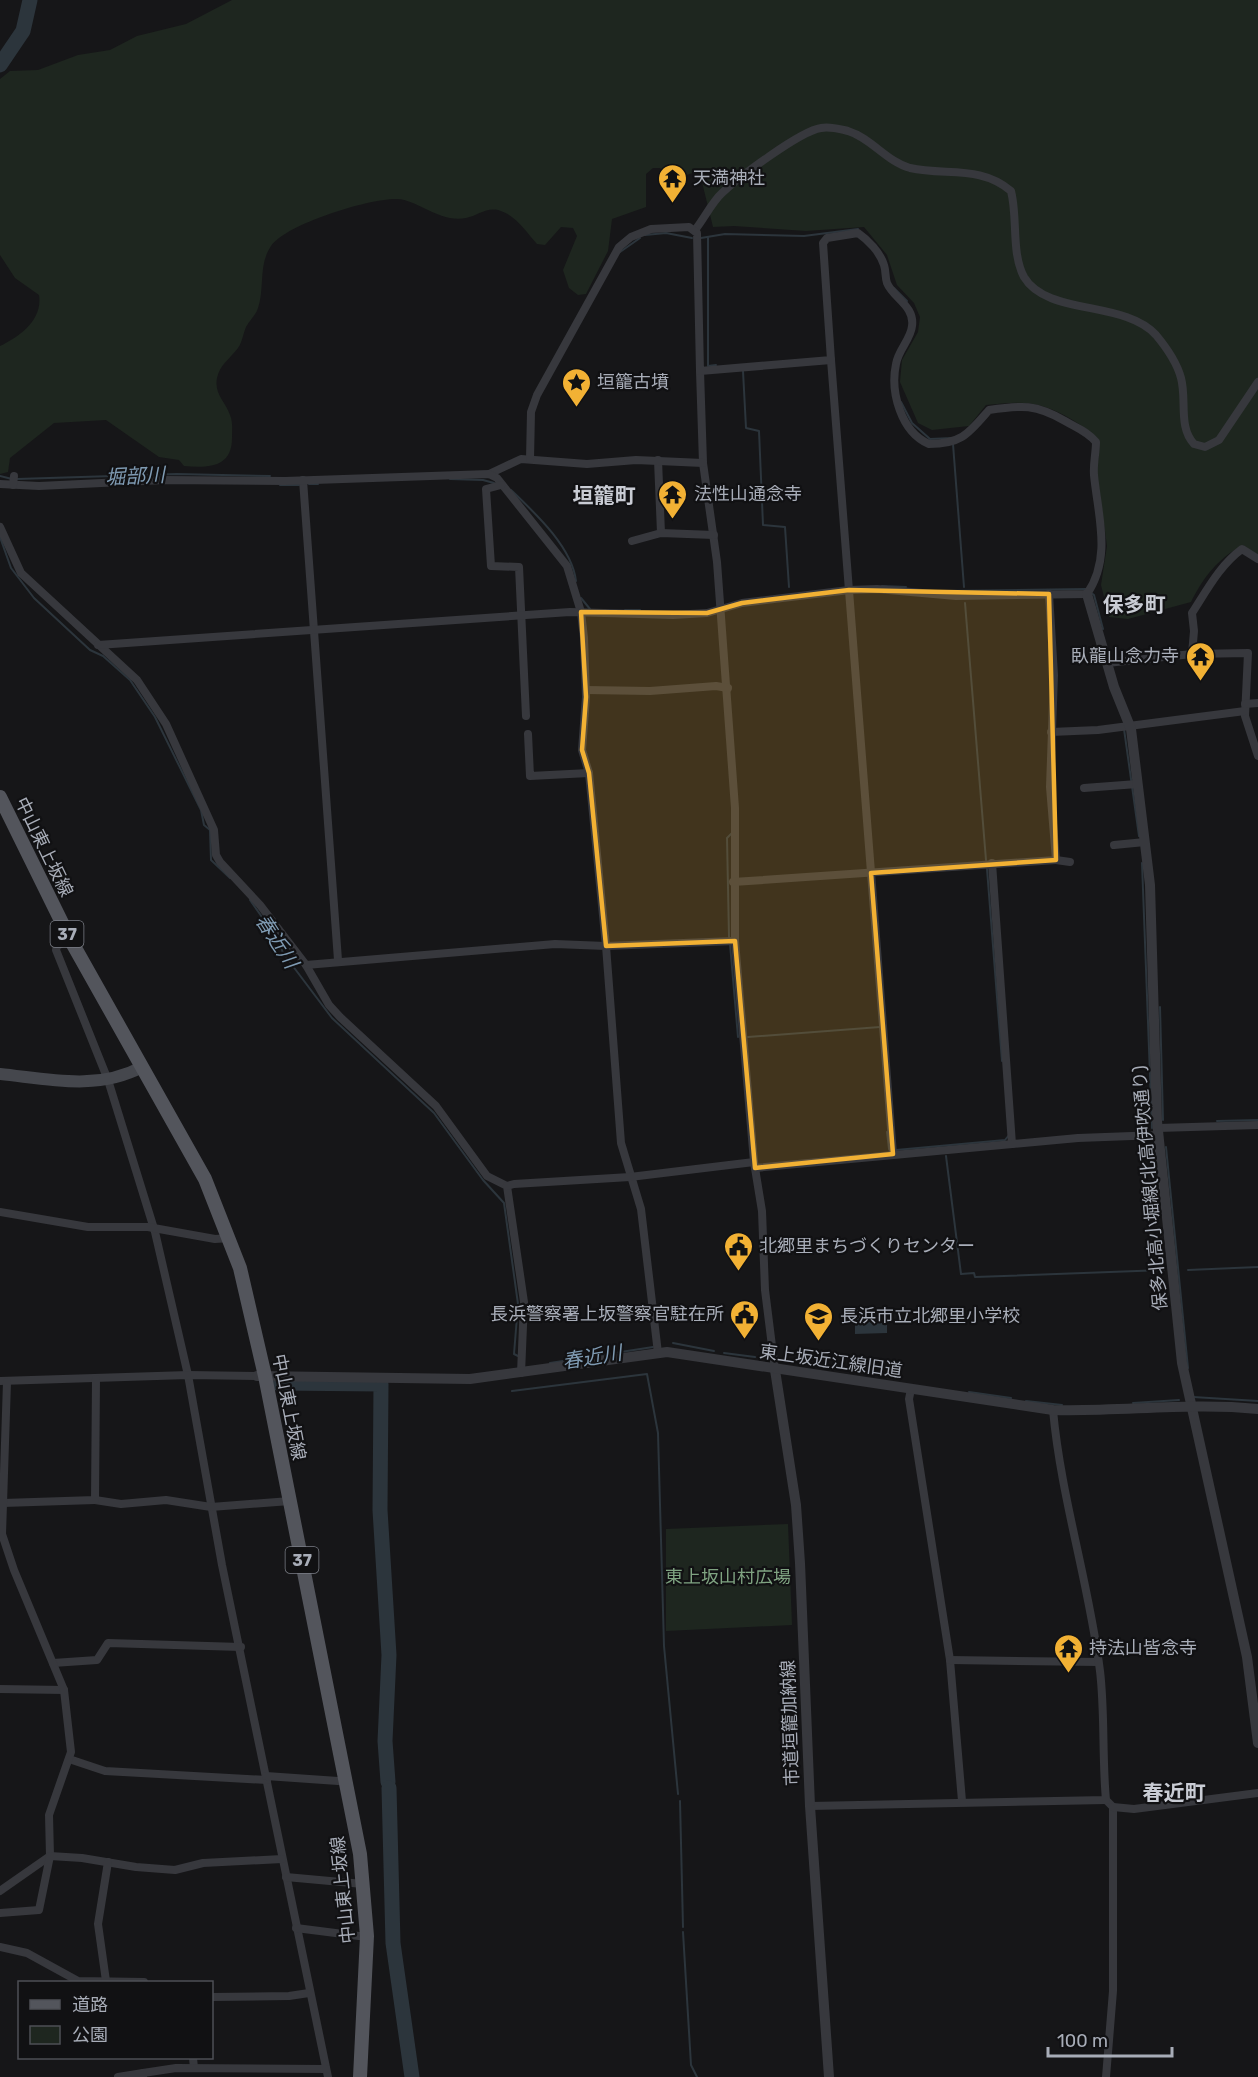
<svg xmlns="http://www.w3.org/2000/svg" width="1258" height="2077" viewBox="0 0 1258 2077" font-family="Rubik,'Noto Sans JP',sans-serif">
<rect width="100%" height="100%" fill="#161618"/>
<g fill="#1e261f">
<path d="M232,0h1026v555l-15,-10c-25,13 -40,33 -52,57l-63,17 -19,-2 -8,-32 6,-39 -10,-74 3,-30c-8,-11 -18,-16 -29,-23 -32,-19 -50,-18 -85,-14l-17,21 -37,4 -14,-7 -18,-41 2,-22 16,-28 2,-15 -6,-14 -17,-18 -10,-30 -23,-28 -58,4 -72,-5 -21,1 -13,-53 -5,-2 -22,8 -13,-12h-7l-7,6v33l-34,12 -4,32 -22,43 -8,1 -9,-7 -6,-18 14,-34 -4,-8 -12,-1 -16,18 -8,-1c-10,-11 -21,-28 -36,-33 -14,-5 -23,5 -35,7 -27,5 -47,-18 -69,-19 -27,-1 -111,25 -126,47 -13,19 -6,42 -13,62 -2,7 -9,13 -12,19 -3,7 -4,16 -8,21 -8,11 -18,16 -21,30 -3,16 8,23 13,37 3,7 2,15 2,23 0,30 -24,30 -48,28l-5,-6 -20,-3 -53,-37 -52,3 -44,35 -2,14 -8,2v-128c19,-9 43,-26 39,-51l-24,-17 -15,-23v-176l10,-8 28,-1 40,-15 32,-5 27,-14 49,-12z"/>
<path d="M788,1524l4,101 -126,6v-102z"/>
</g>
<path fill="#2c353c" d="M855,1310h13v7h19v16l-32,1z"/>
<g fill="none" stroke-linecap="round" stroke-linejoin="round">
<g stroke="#2c353c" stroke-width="2">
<path d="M645,235l21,-2 26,5"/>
<path d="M708,237v129l8,-1"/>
<path d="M701,238l24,-4 79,2 54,-7"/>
<path d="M620,252l20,-14"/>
<path d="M894,288l13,13"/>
<path d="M743,371l3,57 13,3 4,94 22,2 4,60"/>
<path d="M901,402l11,21 18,16 23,-1"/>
<path d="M953,444l11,143"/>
<path d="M0,476l12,3"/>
<path d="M17,479l160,-5 93,2"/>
<path d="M450,479l33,1 11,3"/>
<path d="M309,484h9"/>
<path d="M280,485h19"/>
<path d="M511,490c24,23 61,57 65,91"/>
<path d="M0,537l11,31 23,30 56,52 13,6 27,24 25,37 46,93 3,15 6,5 1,30 19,18"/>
<path d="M882,586l24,1"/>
<path d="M942,591l144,-2"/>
<path d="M1090,592l4,3 9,34"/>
<path d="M581,598l9,11"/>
<path d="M965,603l21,257"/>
<path d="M625,610h15"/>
<path d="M1124,729l15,107"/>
<path d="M1142,863l10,265"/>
<path d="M987,869l15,192"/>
<path d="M250,900l29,41 4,12 49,65 102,95 49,67 21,23 14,101 -4,50 4,2"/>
<path d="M729,937l-2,-99 5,-5"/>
<path d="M730,944l8,93"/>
<path d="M1160,1007l3,113"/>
<path d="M748,1037l132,-10"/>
<path d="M1217,1121l41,-1"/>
<path d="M887,1132l2,17"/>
<path d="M1166,1147l22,221"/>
<path d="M896,1150l109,-10 4,-5"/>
<path d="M946,1156l15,118 13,-1 1,4 189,-7"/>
<path d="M1188,1270l70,-3"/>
<path d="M673,1343l41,8"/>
<path d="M724,1353l31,4"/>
<path d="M550,1363l103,-16"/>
<path d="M512,1391l135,-17 11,59 6,213 14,148"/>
<path d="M969,1392l42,6"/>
<path d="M1193,1397l65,4"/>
<path d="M1026,1401l36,4"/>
<path d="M1133,1403l46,-3"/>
<path d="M680,1801l3,126"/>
<path d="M683,1932l8,133 6,12"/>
</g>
<g stroke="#2c353c" stroke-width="15">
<path d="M0,65l23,-34 7,-31"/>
<path d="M277,1383l104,1 -1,126 9,145 -4,86 3,41"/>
<path d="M389,1788l4,155 19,134"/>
</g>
<g stroke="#37383d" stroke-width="8">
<path d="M695,230c9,-11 17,-28 27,-37 16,-15 78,-62 99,-65 9,-2 18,1 27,3 23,7 39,31 62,37 36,8 71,-3 101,23 7,27 0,62 13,86 23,39 101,23 132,58 10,12 21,28 25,43 6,22 -3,49 13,66l11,3 14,-7 39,-58"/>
<path d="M831,360l62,794"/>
<path d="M700,371l3,92 14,99 18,246v133l19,221 8,49 3,79 10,80"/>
<path d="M658,460l3,73"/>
<path d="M489,474l32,-15 66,5 49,-4 67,3"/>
<path d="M303,480l35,480"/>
<path d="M0,484l39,2 125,-6 121,1 204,-7 8,4 70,88 14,46 3,26 2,59 -4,53 7,23 17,173 129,-5"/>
<path d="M13,485l1,-9"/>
<path d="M501,485l-15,4 5,77 28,1 7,149"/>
<path d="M0,527l21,46 116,107 29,44 48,106 2,25 4,7 40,43 46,60 23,40 11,12 96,89 51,70 20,10 17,116 -3,71"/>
<path d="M632,541l29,-8 53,2"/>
<path d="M98,645l472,-33 103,3 34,-2 35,-10 107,-13 28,-1 79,7 131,-2c25,-37 11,-78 7,-119 -1,-11 2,-22 2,-33 -8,-10 -19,-14 -31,-21 -29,-17 -43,-16 -76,-11 -20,23 -27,34 -60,34 -28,-12 -39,-52 -33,-80 2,-14 15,-25 16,-38 3,-20 -19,-28 -25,-43 -2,-6 -1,-12 -3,-18 -4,-13 -16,-25 -26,-32l-31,5 -4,5 8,117 -131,11 -3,-138 -8,-6 -38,2 -20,8 -12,10 -82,148 -6,17 -1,47"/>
<path d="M1192,654l2,-23 -2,-18c15,-23 28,-48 50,-64l16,10"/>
<path d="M1107,663l85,-9 56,-1 -3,63 13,40"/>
<path d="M586,690l64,1 66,-5 12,2"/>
<path d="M1245,704l13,-1"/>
<path d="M1051,732l47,-2 147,-19"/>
<path d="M528,734l2,42 59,-3"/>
<path d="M1084,788l53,-4"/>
<path d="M1114,845l31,-3"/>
<path d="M1056,860l14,2"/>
<path d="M992,863l20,281"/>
<path d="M733,882l323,-22 -6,-73 4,-112 -5,-81"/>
<path d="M70,939l-13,7 -1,4 52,130 47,152 33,143 34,190 106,512"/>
<path d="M306,965l249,-21 51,2 15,197 20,66 17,144"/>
<path d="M1158,1128l100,-3"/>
<path d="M755,1168l323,-30 81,-3"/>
<path d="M507,1186l7,-2 116,-7 124,-15"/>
<path d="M0,1212l88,15h60l67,12 15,-1"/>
<path d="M0,1381l188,-6 69,1"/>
<path d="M911,1389l-2,10 41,261 12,141"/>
<path d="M95,1500l26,4 45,-4 45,7 79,-6"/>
<path d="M3,1503l92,-3 1,-121"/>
<path d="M950,1660l148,2"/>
<path d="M53,1663l44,-3 11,-17 133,4"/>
<path d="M0,1689l64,1"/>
<path d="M69,1759l36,12 162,9"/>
<path d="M266,1776l72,5"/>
<path d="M1106,1800l7,7v184l-7,86"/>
<path d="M810,1806l296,-6c-4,-43 -1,-87 -6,-129 -11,-88 -39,-173 -47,-261"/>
<path d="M1113,1807l21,2 124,-16"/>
<path d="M286,1877l77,7"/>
<path d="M0,1891l50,-35 -1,-41 22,-63 -7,-62 -50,-120 -12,-36 5,-152"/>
<path d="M0,1913l39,-3 11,-54 32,2 54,9 39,3 28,-7 79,-4"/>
<path d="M296,1928l63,8"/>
<path d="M0,1947l27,6 51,28 66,1"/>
<path d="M106,1981l-8,-57 10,-62"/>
<path d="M212,1997l77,-1 20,-3"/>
<path d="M193,2058l1,10"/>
<path d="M143,2073l33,-5 150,1"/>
<path d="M118,2077l25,-4v4"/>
</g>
<g stroke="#37383d" stroke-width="10">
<path d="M1087,594l27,93 17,42 19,156 7,236 25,242 65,294 11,86"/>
<path d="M775,1370l21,135 4,58 10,243 19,271"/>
<path d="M257,1376l213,3 197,-27 386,58c69,2 136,-8 205,-1"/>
</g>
<path stroke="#45474d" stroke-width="12" d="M0,1074c48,5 97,17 142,-7"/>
<path stroke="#53555c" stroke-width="14" d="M0,797l70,142 135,240 35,89 25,108 95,478 7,82 -7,141"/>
</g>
<path fill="#f2b134" fill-opacity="0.2" stroke="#f2b134" stroke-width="4.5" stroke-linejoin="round" d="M849,590l200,4 7,266 -185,13 22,281 -138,14 -20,-227 -129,5 -17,-173 -7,-23 4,-53 -5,-85 126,1 35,-10z"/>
<defs>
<symbol id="temple-pin" viewBox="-11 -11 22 30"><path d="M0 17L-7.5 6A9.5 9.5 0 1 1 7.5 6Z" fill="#f2b134" stroke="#111113"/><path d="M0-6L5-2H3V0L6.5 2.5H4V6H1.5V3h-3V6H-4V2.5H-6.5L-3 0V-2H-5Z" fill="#111"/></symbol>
<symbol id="sight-pin" viewBox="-11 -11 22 30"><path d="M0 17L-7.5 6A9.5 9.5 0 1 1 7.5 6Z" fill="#f2b134" stroke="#111113"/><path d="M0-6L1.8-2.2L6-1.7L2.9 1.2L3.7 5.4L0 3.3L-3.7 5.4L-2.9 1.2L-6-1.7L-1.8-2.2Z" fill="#111"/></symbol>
<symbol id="civic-pin" viewBox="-11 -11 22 30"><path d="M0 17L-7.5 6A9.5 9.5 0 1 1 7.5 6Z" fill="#f2b134" stroke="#111113"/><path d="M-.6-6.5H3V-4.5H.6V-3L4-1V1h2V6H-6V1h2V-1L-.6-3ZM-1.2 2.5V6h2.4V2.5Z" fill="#111"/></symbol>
<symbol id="school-pin" viewBox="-11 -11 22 30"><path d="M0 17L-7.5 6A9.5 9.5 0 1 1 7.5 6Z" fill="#f2b134" stroke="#111113"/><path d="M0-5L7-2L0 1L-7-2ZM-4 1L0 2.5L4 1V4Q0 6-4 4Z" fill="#111"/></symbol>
</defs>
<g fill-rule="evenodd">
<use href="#temple-pin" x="656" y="162" width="33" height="45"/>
<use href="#sight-pin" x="560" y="366" width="33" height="45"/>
<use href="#temple-pin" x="656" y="478" width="33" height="45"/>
<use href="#temple-pin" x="1184" y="640" width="33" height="45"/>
<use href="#civic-pin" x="722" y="1230" width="33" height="45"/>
<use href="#civic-pin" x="728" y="1298" width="33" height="45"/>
<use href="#school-pin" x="802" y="1300" width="33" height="45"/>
<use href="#temple-pin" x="1052" y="1632" width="33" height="45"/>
</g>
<g text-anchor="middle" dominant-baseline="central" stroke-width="4.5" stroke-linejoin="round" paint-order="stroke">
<g fill="#111113" stroke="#7b7e86" stroke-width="1.5">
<rect x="50.5" y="921" width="33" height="26" rx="4.5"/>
<rect x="285.5" y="1547" width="33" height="26" rx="4.5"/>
</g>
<g font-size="16" font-weight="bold" fill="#a8adb8">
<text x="67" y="934">37</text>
<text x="302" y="1560">37</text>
</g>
<g font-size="18" fill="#a8adb8" stroke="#111113" text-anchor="start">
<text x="693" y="178">天満神社</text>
<text x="597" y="382">垣籠古墳</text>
<text x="694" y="494">法性山通念寺</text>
<text x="1179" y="656" text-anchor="end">臥龍山念力寺</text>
<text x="759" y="1246">北郷里まちづくりセンター</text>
<text x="724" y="1314" text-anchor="end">長浜警察署上坂警察官駐在所</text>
<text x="840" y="1316">長浜市立北郷里小学校</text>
<text x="1089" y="1648">持法山皆念寺</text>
</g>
<g font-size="18" fill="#a8adb8" stroke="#111113">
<text transform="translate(44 847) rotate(64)">中山東上坂線</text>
<text transform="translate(1150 1188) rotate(-95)">保多北高小堀線(北高伊吹通り)</text>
<text transform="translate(831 1361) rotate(8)">東上坂近江線旧道</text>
<text transform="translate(289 1407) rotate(79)">中山東上坂線</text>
<text transform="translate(790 1723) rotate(-92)">市道垣籠加納線</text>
<text transform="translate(343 1890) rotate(-96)">中山東上坂線</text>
</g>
<g font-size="18" fill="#7fa381" stroke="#111113">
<text x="728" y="1577">東上坂山村広場</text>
</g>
<g font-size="20" font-style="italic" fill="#7f9bb3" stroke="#111113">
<text transform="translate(135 476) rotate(-3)">堀部川</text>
<text transform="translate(277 941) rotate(57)">春近川</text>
<text transform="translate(592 1357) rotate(-9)">春近川</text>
</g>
<g font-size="21" font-weight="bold" fill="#c9ccd4" stroke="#111113">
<text x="604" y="495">垣籠町</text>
<text x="1134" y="604">保多町</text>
<text x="1174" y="1792">春近町</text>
</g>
</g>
<rect x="18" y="1981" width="195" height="78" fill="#111113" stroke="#4d4f55" stroke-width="1.5"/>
<rect x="30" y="2000" width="30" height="9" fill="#53555c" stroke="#4d4f55" stroke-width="1.5"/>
<text x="72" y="2011" font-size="18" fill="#a8adb8">道路</text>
<rect x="30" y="2026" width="30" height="18" fill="#1e261f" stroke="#4d4f55" stroke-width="1.5"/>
<text x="72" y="2041" font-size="18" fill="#a8adb8">公園</text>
<path d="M1048 2047v9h124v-9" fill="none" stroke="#a8adb8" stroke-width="3"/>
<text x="1057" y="2047" font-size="18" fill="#a8adb8" stroke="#111113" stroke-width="4.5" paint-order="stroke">100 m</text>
</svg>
